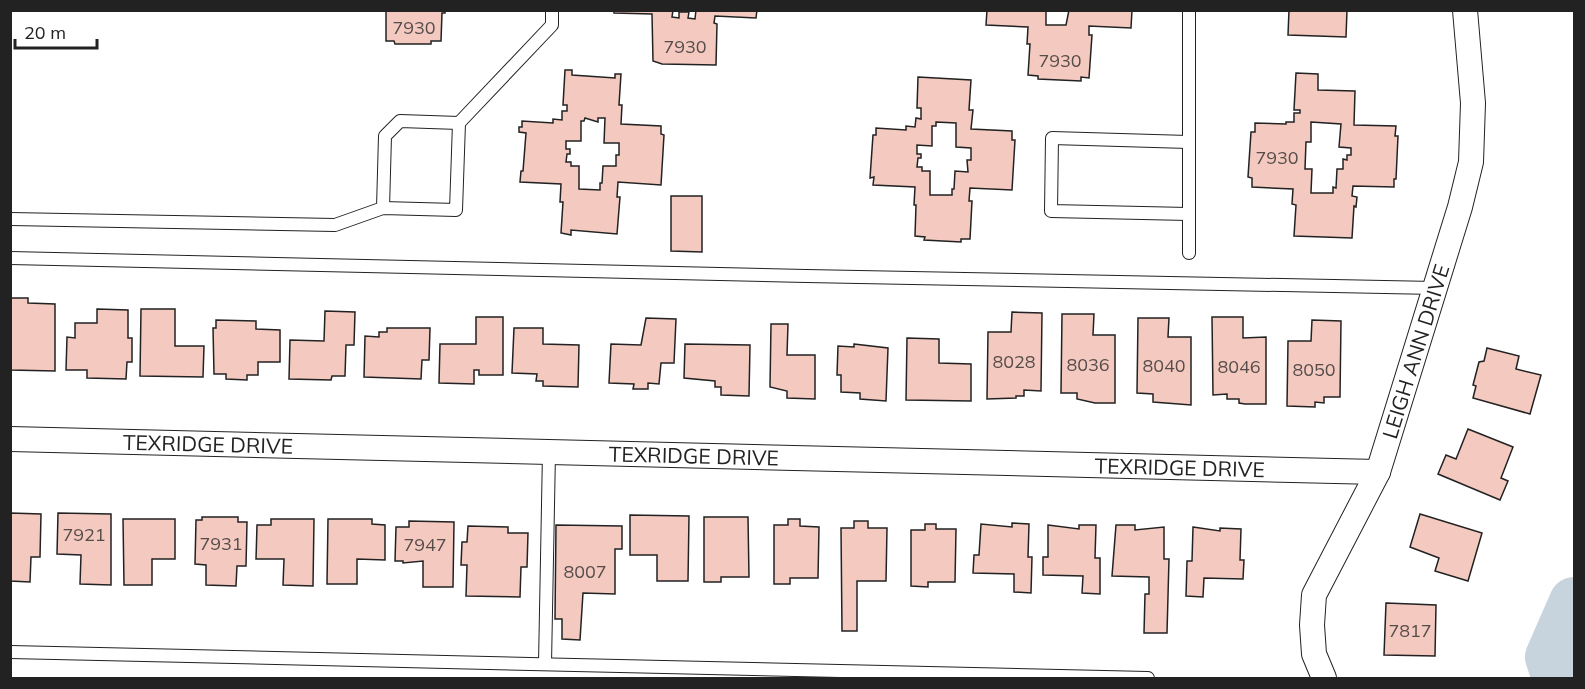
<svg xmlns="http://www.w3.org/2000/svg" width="1585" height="689" viewBox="0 0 1585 689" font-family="Mulish,sans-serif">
<rect width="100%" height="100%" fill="#fff"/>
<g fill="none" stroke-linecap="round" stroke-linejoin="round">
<path stroke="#c7d3dd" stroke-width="50" d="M1557,678l-7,-21 24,-55"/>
</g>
<g fill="#f3c9c0" stroke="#222" stroke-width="1.5" fill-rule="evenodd">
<path d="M386,10h59v3h-3l-1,28h-10v3h-36l-1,-3h-8z"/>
<path d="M614,10h59l-1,7 7,1v-6h10l-1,6 7,1 1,-9h61l-1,8 -41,-2 -1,7 3,1 -1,41 -54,-1 -9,-3 -1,-47 -38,-1z"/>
<path d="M987,10h59v15h20l3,-15h63l-1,18 -42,-2v9h3l-3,43 -8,-1v4l-43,-2v-3l-10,-1 2,-31h-3l1,-17 -42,-2z"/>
<path d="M1289,10h58l-1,27 -58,-2z"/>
<path d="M565,70h7v5l43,3v-4h6l-2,31h3l-1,19 40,2v8l3,1 -3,50 -43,-3 -1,15h3l-3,37 -46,-4v5l-10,-2 2,-31h-3l1,-18 -41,-2 1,-11h2l3,-38 -7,-1v-5h3v-6l31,2v-4l9,1v-9h5v-6h-4zM585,118l13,4v-4h7l-1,25h15v12h-3v11h-13l-1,17h-2v7l-21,-1v-23h-8v-4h-5l1,-8h3v-5h-4v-8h15v-20h3z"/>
<path d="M1296,73l22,1v16l37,1 -1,34 42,1 -1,10h3l-2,43h-2v8l-41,-1 -1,10 5,1 -1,10 -2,-1 -2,32 -58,-2 2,-31 -4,-1 1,-15 -41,-2v-9l-4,-1 3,-45h4v-9l31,1v-2h8v-9h6v-3h-6zM1311,122l30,2 -2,23 12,1v7h-4v5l-4,-1v10h-6l-1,19 -3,-1v6h-22l1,-24h-7l1,-27h5z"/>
<path d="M918,77l53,3 -2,30h4l-2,19 41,2v9h3l-3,50 -42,-2 -1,13h3l-2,38h-9v3l-37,-2 1,-3 -10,-1 1,-31h-2l1,-18 -42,-2 1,-8 -4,1 3,-43h3v-7l30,2v-4l9,1 1,-9 5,1v-11h-4zM936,122l20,1v24l15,1v12h-4l1,12 -13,-1 -1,18h-2v6h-22v-24h-8v-4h-5l1,-9h3v-4h-4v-9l15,1v-20h4z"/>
<path d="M671,196h31v56l-31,-1z"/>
<path d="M10,298h18v5l27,1v67l-45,-1z"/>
<path d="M97,309l31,1v28h4v24h-5l-1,17 -39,-1v-8h-21l1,-33 8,1v-15h22z"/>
<path d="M141,309h34v37h29l-1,31 -63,-1z"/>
<path d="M325,311l30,1 -1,33h-8l-1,31h-13l-1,4 -42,-1 1,-39 34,1z"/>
<path d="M1012,312l30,1 -1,78 -17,-1v6h-8v2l-29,1 1,-67h23z"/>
<path d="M1062,314h32l-1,21h22v68h-20l-18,-4v-6h-16z"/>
<path d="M476,317h27v58h-24v-5h-5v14l-35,-1 1,-39h36z"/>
<path d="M1212,317h31v21l23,-1v67h-21l-6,-1v-4h-12v-5l-14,1z"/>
<path d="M646,318l30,1 -2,44h-13l-2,21 -11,-1v6h-15l1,-5 -25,-1 2,-39 30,1z"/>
<path d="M1138,318h31l-1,19h23v68l-38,-3v-8l-16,-1z"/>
<path d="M216,320l40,1v8l24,1v32h-22v13h-11v5l-21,-1v-5h-12l-1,-46h3z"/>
<path d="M1312,320l29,1 -1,76h-16v6l-9,-1v5l-28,-1 1,-65h23z"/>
<path d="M771,324h17l-1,31h28v44l-28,-1v-7l-17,-4z"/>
<path d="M387,328h43l-1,32h-7l-1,19 -57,-2 1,-41 14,1v-5h8z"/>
<path d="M514,328h29v16l36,1 -1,42 -35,-1v-5h-7l1,-7 -25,-1z"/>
<path d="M907,338l32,1v24l32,1v37l-65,-1z"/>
<path d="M685,344l65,1 -1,51 -28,-1v-8h-6v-6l-31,-3z"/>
<path d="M854,344l34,4 -2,53 -26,-2v-6l-19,-1v-17h-4l1,-29 16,1z"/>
<path d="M1487,348l32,8 -3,13 25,6 -11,39 -57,-16 3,-12 -3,-1 6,-23 5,-1z"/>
<path d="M1468,429l45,18 -12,31 7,3 -8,19 -62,-26 8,-19 10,4z"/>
<path d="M10,513l31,1 -1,43h-9l-1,25 -20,-1z"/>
<path d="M58,513l53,1v71l-31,-1 1,-29 -24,-1z"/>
<path d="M1420,514l62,19 -14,48 -33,-10 4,-13 -29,-11z"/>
<path d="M630,515l59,1 -1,65h-31v-26h-27z"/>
<path d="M202,517h36v5h9l-1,44h-9l-1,20 -30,-1v-20l-11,-1 1,-44h6z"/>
<path d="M704,517h44l1,60h-28v5h-17z"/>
<path d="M123,519h52v40h-23v26h-28z"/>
<path d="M271,519h43l-1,67 -30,-1 1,-26h-28l1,-34h14z"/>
<path d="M328,519h44v5l13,1v35l-28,-1v25h-30z"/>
<path d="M788,519h12v7l19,1 -1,51h-28v6h-16v-59h14z"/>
<path d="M409,521l45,1 -1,65h-30v-26l-20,2v-2h-8l1,-34h13z"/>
<path d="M854,521h14v7h19l-1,53h-29v50h-15l-1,-103h13z"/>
<path d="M1012,523l17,1 -1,33h4l-1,36 -17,-1v-18l-41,-1 1,-18h5l2,-31 31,3z"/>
<path d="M925,524h11v5h20l-1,53h-27v5l-17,-1v-56h14z"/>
<path d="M556,525l66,1v23h-7v45l-32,-1 -3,47 -18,-1v-20h-7z"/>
<path d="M1048,525l31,4v-4h17l-1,33h5v36l-18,-1 1,-17 -40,-1v-18h5z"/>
<path d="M1116,525h19v5l29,-3v32h5l-2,74h-23l1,-39h4v-17l-37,-1z"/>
<path d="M468,526l40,1v6h20l-1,34h-6l-1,30 -54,-1 1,-31h-6l1,-23h5z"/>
<path d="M1193,527l27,4v-3l21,1 -1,31h4l-1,19 -39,-1 -1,19 -17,-1 1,-35h5z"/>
<path d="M1386,603l50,2 -1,51 -51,-1z"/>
</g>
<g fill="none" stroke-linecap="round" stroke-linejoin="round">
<defs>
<g id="service">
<path d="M1188,142l-136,-4 -1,73 137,3"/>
<path d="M383,208l2,-72 15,-15 59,2 93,-98v-15"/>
<path d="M10,219l325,6 48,-17 73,2 3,-87"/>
<path d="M1189,253v-243"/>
<path d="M10,258l796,18 629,12"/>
<path d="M10,652l1138,26"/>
<path d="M545,664l4,-212"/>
</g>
<g id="minor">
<path id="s1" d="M10,439l1368,33"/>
<path id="s2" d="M1324,678l-10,-24 -2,-29 2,-30 64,-123 82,-265 11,-45 2,-59 -8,-93"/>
</g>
</defs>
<use href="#service" stroke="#222" stroke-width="14"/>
<use href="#minor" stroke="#222" stroke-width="26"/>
<use href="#service" stroke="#fff" stroke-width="12"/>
<use href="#minor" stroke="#fff" stroke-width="24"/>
</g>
<g text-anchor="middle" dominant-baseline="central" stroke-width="4.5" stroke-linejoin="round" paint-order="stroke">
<g font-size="18" fill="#564c4a">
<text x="414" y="27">7930</text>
<text x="685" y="46">7930</text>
<text x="1060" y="60">7930</text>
<text x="1277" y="157">7930</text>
<text x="1014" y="361">8028</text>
<text x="1088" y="364">8036</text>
<text x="1164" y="365">8040</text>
<text x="1239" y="366">8046</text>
<text x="1314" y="369">8050</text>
<text x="84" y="534">7921</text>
<text x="221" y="543">7931</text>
<text x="425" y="544">7947</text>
<text x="585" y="571">8007</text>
<text x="1410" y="630">7817</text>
</g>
<g font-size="21" fill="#222" stroke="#fff">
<text stroke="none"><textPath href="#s2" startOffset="350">LEIGH ANN DRIVE</textPath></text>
<text stroke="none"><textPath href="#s1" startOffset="198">TEXRIDGE DRIVE</textPath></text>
<text stroke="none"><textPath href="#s1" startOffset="684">TEXRIDGE DRIVE</textPath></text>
<text stroke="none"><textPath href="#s1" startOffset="1170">TEXRIDGE DRIVE</textPath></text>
</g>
</g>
<rect width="1585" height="689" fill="none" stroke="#222222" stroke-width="24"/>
<path d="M15 39v9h82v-9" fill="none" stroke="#222222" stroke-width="3"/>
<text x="24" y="39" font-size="18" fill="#222222" stroke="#ffffff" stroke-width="4.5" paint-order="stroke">20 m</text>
</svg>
